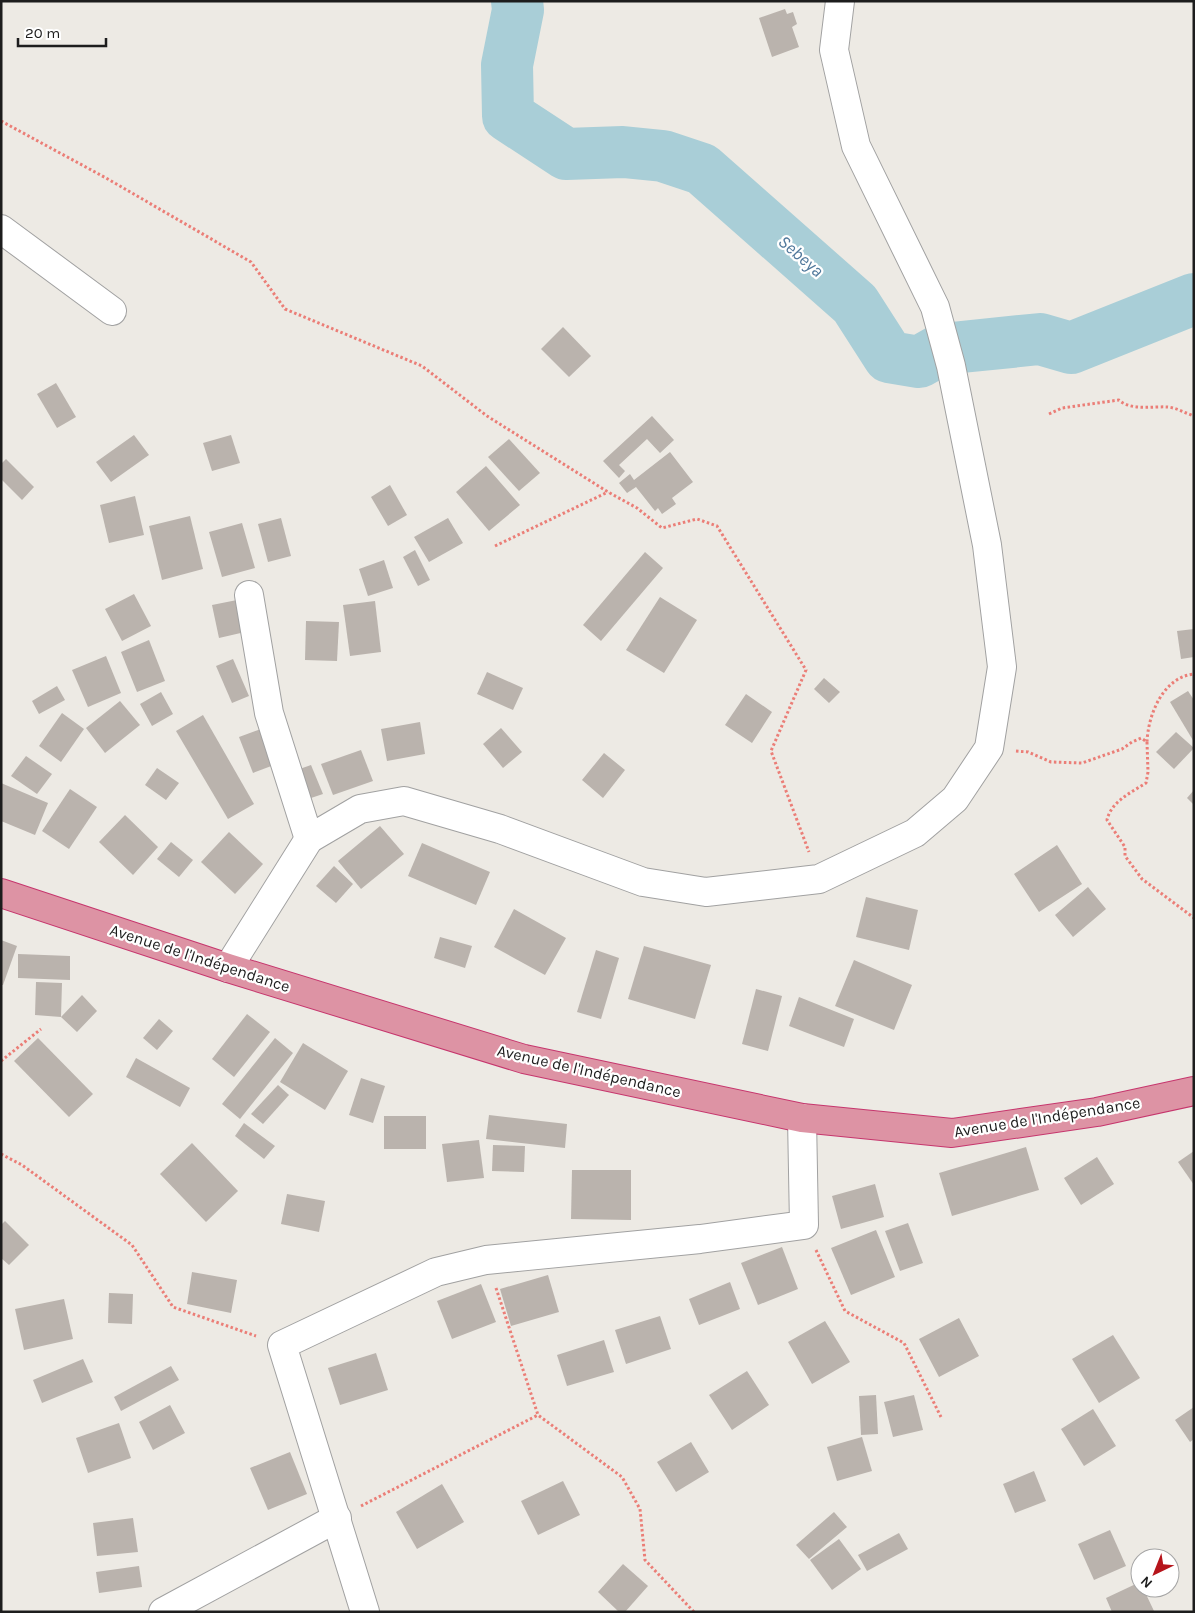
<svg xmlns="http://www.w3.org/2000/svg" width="1195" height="1613" viewBox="0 0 1195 1613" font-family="Karla,sans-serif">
<rect width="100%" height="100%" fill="#edeae4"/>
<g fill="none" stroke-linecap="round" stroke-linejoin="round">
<path stroke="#a9ced7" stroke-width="52" d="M517,1l1,9 -11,55 1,51 58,38 57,-2 40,4 39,13 153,135 34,53 30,5 23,-13 98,-10 31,9 123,-49"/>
</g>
<g fill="#bab3ad">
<path d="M785,9l2,5 6,-2 4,12 -5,3 7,20 -27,10 -13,-39z"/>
<path d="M563,327l28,29 -22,21 -28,-28z"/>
<path d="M56,383l20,34 -19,11 -20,-34z"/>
<path d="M652,416l22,24 -14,13 -13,-14 -28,26 6,6 -6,7 -16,-17z"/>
<path d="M134,435l15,20 -38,27 -15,-20z"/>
<path d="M231,435l9,28 -28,8 -9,-28z"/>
<path d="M509,439l31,34 -21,18 -31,-34z"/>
<path d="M670,452l23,30 -21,16 4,6 -14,10 -4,-6 -3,3 -19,-24 -9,6 -8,-10 11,-9 4,6z"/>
<path d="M6,459l28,28 -12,13 -21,-21v-15z"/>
<path d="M486,466l34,39 -31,26 -33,-39z"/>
<path d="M390,485l17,30 -19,11 -17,-29z"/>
<path d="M135,496l9,39 -35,8 -9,-38z"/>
<path d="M190,516l13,53 -41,11 -13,-54z"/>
<path d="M281,518l10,38 -23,6 -10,-38z"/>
<path d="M448,518l15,25 -34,19 -15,-25z"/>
<path d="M242,523l13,45 -33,9 -13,-45z"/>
<path d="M415,550l15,30 -12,6 -15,-29z"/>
<path d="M645,552l18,16 -62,73 -18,-16z"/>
<path d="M384,560l9,28 -25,8 -9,-27z"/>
<path d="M134,594l17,32 -29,15 -17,-32z"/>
<path d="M660,597l37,23 -33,53 -38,-23z"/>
<path d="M237,600l8,32 -26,6 -7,-33z"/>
<path d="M375,601l6,51 -31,4 -7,-51z"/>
<path d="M306,621l33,1 -2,39 -32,-1z"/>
<path d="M1194,629v28l-13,2 -4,-28z"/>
<path d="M149,640l16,41 -28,11 -16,-40z"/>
<path d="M106,656l15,37 -33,14 -16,-37z"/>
<path d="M233,659l16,37 -17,7 -16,-37z"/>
<path d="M487,672l36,16 -10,22 -36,-16z"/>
<path d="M824,678l16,14 -11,11 -15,-14z"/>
<path d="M57,686l8,14 -26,14 -7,-13z"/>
<path d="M1188,691l6,9v42l-24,-40z"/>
<path d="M161,692l12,22 -21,12 -12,-22z"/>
<path d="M746,694l26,18 -20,31 -27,-18z"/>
<path d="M120,701l20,24 -35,28 -19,-25z"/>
<path d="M62,713l22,16 -23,33 -22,-16z"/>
<path d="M203,715l51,89 -26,15 -52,-88z"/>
<path d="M420,722l5,32 -38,7 -6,-32z"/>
<path d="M501,728l21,24 -19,16 -20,-24z"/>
<path d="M261,729l13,36 -21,8 -14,-36z"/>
<path d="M1176,732l18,16 -20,21 -18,-17z"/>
<path d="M361,750l12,31 -40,14 -12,-31z"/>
<path d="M604,753l21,17 -22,28 -21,-18z"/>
<path d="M26,756l26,18 -15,20 -26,-18z"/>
<path d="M311,765l12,29 -18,6 -11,-29z"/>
<path d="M157,768l22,15 -13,17 -21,-15z"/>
<path d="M1,783l47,20 -13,32 -34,-14z"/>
<path d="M70,789l27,18 -28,42 -27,-18z"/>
<path d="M1194,790v15l-7,-7z"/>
<path d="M125,815l33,32 -25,28 -34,-33z"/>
<path d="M380,826l24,28 -43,35 -23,-28z"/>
<path d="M229,832l34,32 -28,30 -34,-32z"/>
<path d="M171,842l22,18 -14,17 -22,-18z"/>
<path d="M422,843l68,29 -14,33 -68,-29z"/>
<path d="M1057,845l25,39 -43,28 -25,-38z"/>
<path d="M334,866l19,18 -17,19 -20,-17z"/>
<path d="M1088,887l18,22 -33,28 -18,-22z"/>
<path d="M866,897l52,13 -9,40 -53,-13z"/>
<path d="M514,909l52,29 -21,37 -51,-28z"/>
<path d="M440,937l32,9 -7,22 -31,-10z"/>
<path d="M1,940l16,6 -14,39h-2z"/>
<path d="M644,946l67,19 -16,54 -67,-20z"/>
<path d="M596,950l23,8 -18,61 -24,-7z"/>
<path d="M18,954l52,2v24l-52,-2z"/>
<path d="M854,960l58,25 -18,45 -59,-24z"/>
<path d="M36,982l26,1 -1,34 21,-22 15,16 -20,21 -16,-15 -26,-2z"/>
<path d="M756,989l26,7 -14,55 -26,-7z"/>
<path d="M799,997l55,22 -10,28 -55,-21z"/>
<path d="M247,1014l23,18 -36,45 -22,-18z"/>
<path d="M159,1019l14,12 -16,19 -14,-12z"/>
<path d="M38,1038l55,56 -24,23 -55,-56z"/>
<path d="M275,1038l18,15 -53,66 -18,-15z"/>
<path d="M303,1043l45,28 -23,39 -45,-28z"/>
<path d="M136,1058l54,30 -10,19 -54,-30z"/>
<path d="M361,1078l24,8 -12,37 -24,-8z"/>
<path d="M278,1085l11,10 -26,29 -12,-10z"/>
<path d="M489,1115l78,9 -2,24 -79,-9z"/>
<rect x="384" y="1116" width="42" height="33"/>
<path d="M244,1123l31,23 -11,13 -29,-23z"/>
<path d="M479,1140l5,38 -37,4 -5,-38z"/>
<path d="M192,1143l46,48 -32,31 -46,-48z"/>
<path d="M493,1145l32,1 -1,26 -32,-1z"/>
<path d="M1026,1147l13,43 -87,26 -13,-43z"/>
<path d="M1194,1151v34l-16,-23z"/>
<path d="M1097,1157l17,27 -33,21 -17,-27z"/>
<path d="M572,1170h59v50l-60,-1z"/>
<path d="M875,1184l9,33 -43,12 -9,-33z"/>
<path d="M287,1194l38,7 -6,31 -38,-8z"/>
<path d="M5,1221l24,24 -20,20 -8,-7v-33z"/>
<path d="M908,1223l15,40 -23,8 -15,-40z"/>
<path d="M876,1230l19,47 -44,18 -20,-47z"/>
<path d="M782,1247l16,42 -40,16 -17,-42z"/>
<path d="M192,1272l45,8 -6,33 -44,-9z"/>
<path d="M548,1275l11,37 -48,14 -11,-37z"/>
<path d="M730,1282l10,27 -41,16 -10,-26z"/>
<path d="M481,1284l15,38 -44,17 -15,-38z"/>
<path d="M109,1293l24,1 -1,30 -24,-1z"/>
<path d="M64,1299l9,40 -49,11 -9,-41z"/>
<path d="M660,1316l11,33 -45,15 -11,-34z"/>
<path d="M959,1318l20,38 -40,21 -20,-38z"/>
<path d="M825,1321l25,41 -38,22 -24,-42z"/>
<path d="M1113,1335l27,43 -41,25 -27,-44z"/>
<path d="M604,1340l10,32 -47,14 -10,-31z"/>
<path d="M376,1353l12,37 -48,15 -12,-37z"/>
<path d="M83,1359l10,23 -51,21 -9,-23z"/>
<path d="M171,1366l8,14 -58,31 -7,-14z"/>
<path d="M747,1371l22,34 -37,25 -23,-35z"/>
<path d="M876,1395l2,39 -17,1 -2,-39z"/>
<path d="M914,1395l9,35 -30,7 -9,-35z"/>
<path d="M170,1405l15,28 -32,17 -14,-28z"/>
<path d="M1194,1407v32l-4,3 -15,-22z"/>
<path d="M1093,1409l23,37 -32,20 -23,-37z"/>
<path d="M119,1423l12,35 -43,15 -12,-35z"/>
<path d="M862,1437l10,34 -35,10 -10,-34z"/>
<path d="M691,1442l18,30 -33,20 -19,-30z"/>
<path d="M290,1452l17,42 -39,16 -18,-42z"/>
<path d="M1034,1471l12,30 -31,12 -12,-29z"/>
<path d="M563,1481l17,34 -42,20 -17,-34z"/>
<path d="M442,1484l22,38 -47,27 -21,-37z"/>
<path d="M834,1512l13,15 -38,32 -13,-14z"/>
<path d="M133,1518l5,34 -41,4 -4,-33z"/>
<path d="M1110,1530l16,36 -32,14 -16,-36z"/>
<path d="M899,1533l9,16 -41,22 -9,-16z"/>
<path d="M839,1539l22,30 -29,21 -22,-30z"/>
<path d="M623,1564l25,22 -23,26h-6l-21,-20z"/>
<path d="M139,1566l3,21 -43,6 -3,-21z"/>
<path d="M1140,1582v6h3l11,23 -42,1 -6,-14z"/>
</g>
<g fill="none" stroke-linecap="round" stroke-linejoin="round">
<defs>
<g id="street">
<path d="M1,229l111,82"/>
<path d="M249,595l20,118 40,126"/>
<path d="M228,968l81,-129 51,-30 44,-8 96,28 143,53 63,10 113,-13 96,-46 40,-34 34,-51 13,-81 -15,-122 -36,-179 -16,-59 -79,-161 -22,-96 6,-49"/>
<path d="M163,1612l174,-94"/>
<path d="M365,1612l-83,-267 154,-73 50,-12 214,-21 104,-14 -2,-107"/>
</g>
<path id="highway" d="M1,893l227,75 296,91 278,59 150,15 145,-21 97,-21"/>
</defs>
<use href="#street" stroke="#a1a1a1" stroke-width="30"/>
<use href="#highway" stroke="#c6366d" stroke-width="30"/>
<g stroke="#eb7e77" stroke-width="3" stroke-dasharray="2.5 2.5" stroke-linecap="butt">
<path d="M1,121l105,57 145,84 34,47 137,57 65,50 121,76 29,16 25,20 35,-9 20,7 89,144 -35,81 38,101"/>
<path d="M1049,414l13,-6 57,-8c12,11 34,6 49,7 9,1 17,6 26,9"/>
<path d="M495,546l113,-54"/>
<path d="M1147,742l1,30 -2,11c-16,10 -35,19 -39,37l18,27v9l17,23 52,39"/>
<path d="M1016,751l12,1 23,10 31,1 40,-14 10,-7 9,-4 6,4c1,-27 16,-65 47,-68"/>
<path d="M1,1061l40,-32"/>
<path d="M1,1154l21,11 110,80 41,62 83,29"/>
<path d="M816,1250l29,61 59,32 37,74"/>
<path d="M496,1288l42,127 84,62 18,32 5,51 49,52"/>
<path d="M361,1506l177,-91"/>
</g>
<use href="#street" stroke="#fff" stroke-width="28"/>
<use href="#highway" stroke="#dd93a4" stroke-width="28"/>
</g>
<g text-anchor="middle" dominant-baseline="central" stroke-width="4.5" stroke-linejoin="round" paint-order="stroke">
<g font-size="16" fill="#1d1d1d" stroke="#fff">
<text transform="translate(200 958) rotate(18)">Avenue de l'Indépendance</text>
<text transform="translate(589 1071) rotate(13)">Avenue de l'Indépendance</text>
<text transform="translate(1047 1117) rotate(-9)">Avenue de l'Indépendance</text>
</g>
<g font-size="18" font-style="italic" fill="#51799c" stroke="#fff">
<text transform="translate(801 256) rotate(41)">Sebeya</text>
</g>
</g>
<rect width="1195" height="1613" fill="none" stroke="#1d1d1d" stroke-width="5"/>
<g transform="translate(1155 1573) rotate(223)"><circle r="24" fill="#ffffff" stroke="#a5a5a5"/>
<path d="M0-4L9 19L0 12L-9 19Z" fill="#b6141b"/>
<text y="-8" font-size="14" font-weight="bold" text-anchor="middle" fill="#1d1d1d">N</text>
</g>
<path d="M18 38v8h88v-8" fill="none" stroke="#1d1d1d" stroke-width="2.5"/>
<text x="25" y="38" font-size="15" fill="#1d1d1d" stroke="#ffffff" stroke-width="4" paint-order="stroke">20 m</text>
</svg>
